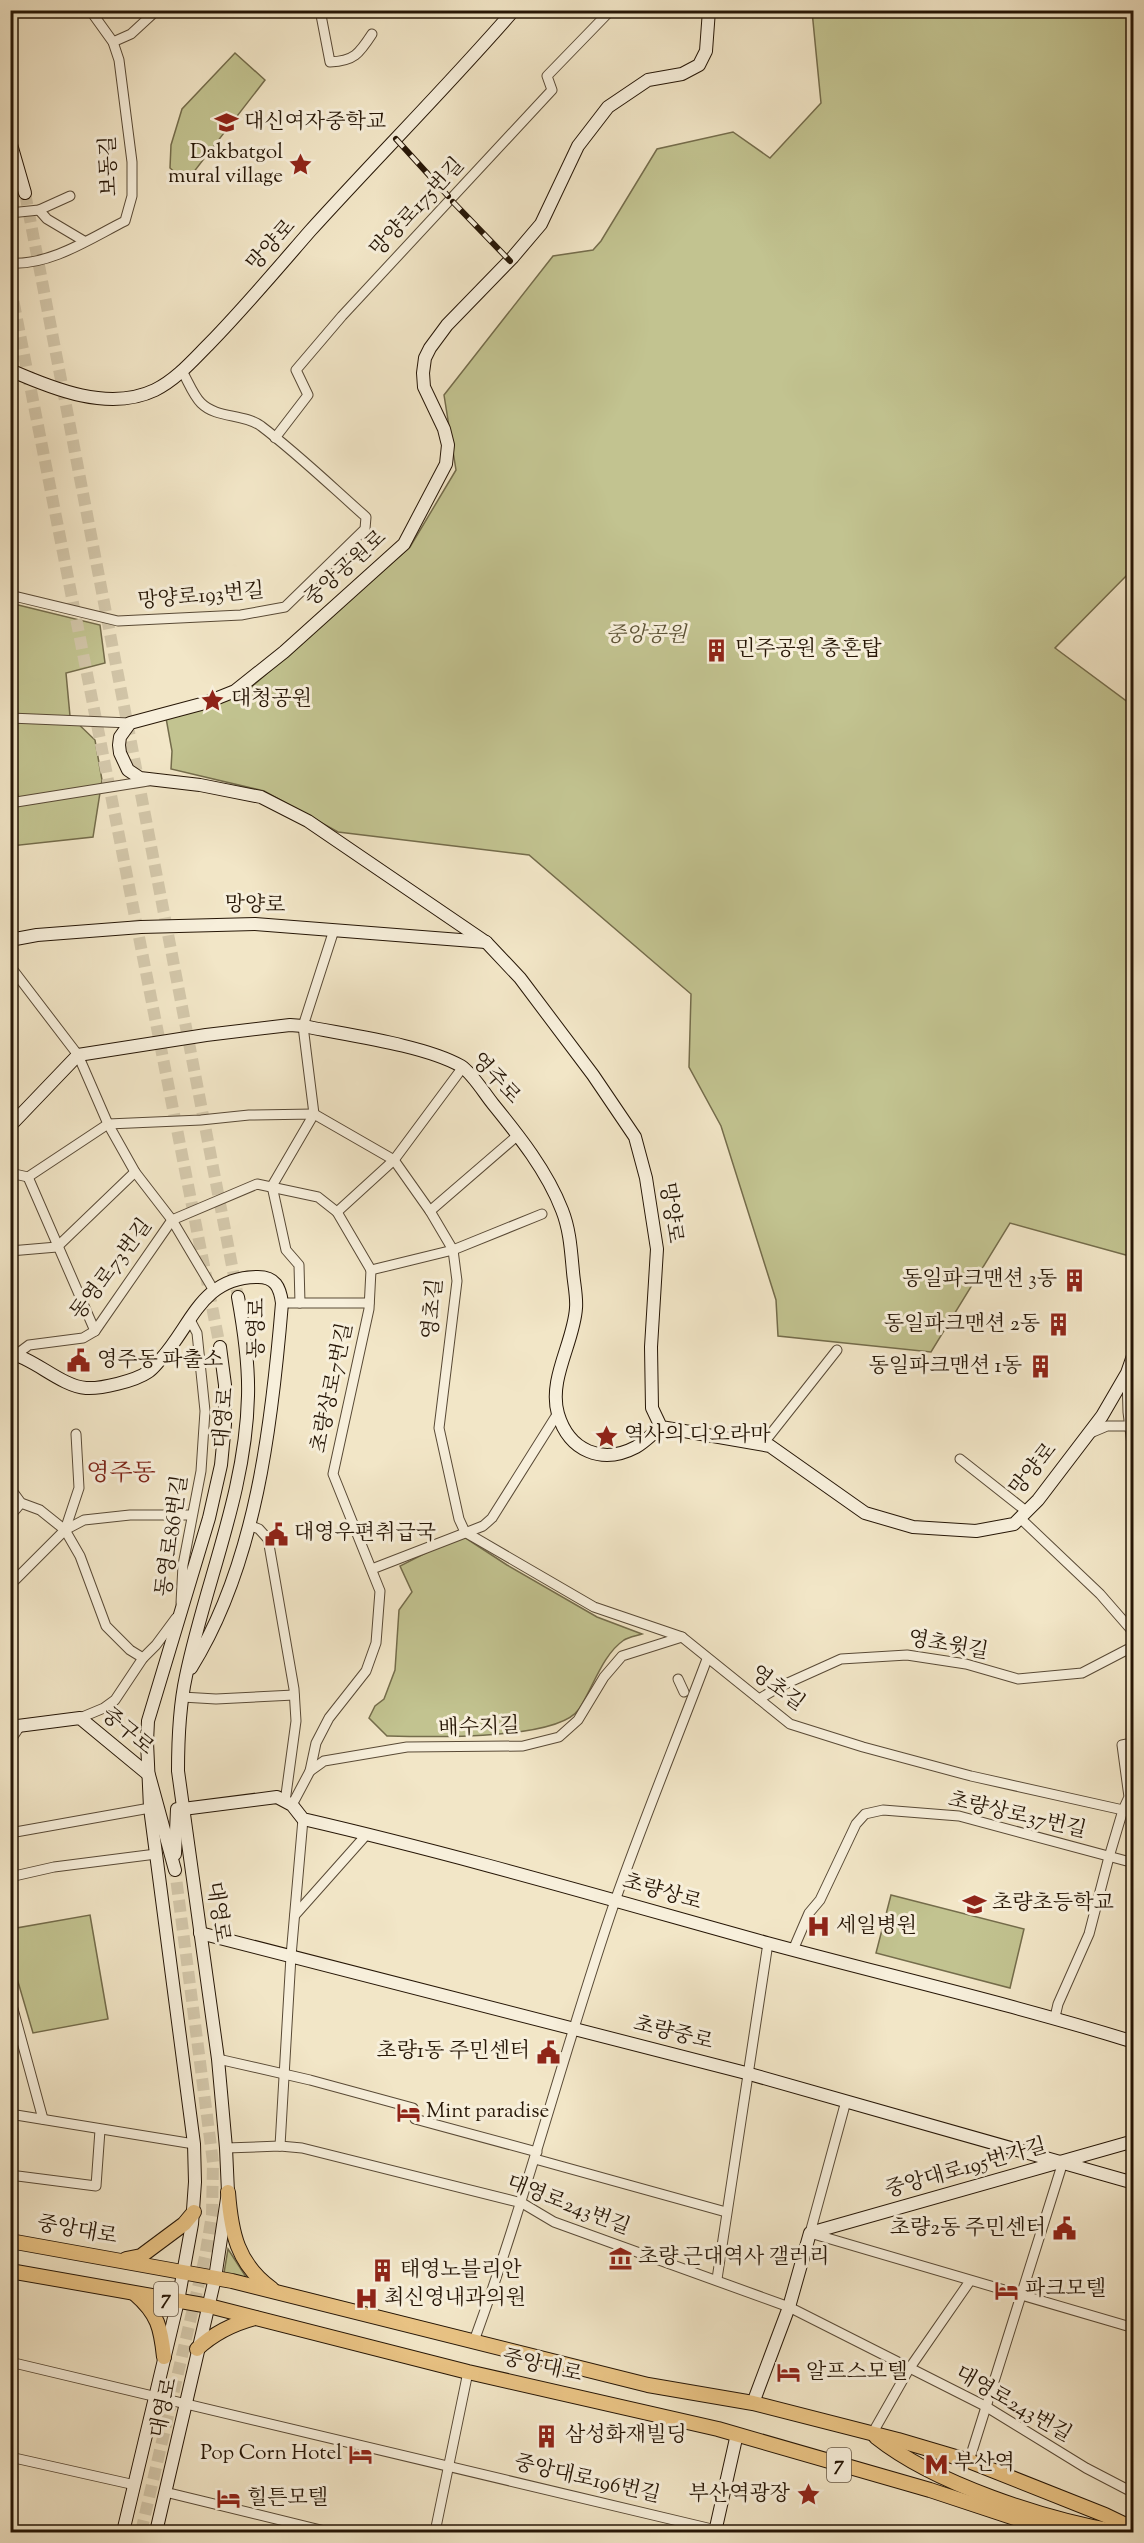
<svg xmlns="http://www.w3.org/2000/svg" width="1144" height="2543" viewBox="0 0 1144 2543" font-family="'Sorts Mill Goudy','Noto Serif KR',serif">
<rect width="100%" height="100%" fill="#f2e6c7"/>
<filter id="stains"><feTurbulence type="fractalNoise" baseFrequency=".00333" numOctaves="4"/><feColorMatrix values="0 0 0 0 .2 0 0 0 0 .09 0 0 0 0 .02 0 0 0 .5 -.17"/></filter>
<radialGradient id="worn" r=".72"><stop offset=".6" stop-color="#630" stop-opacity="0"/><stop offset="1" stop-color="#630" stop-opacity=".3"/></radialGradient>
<g fill="#c2c390" stroke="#746c4b" stroke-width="1.5">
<path d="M812,11h321v558l-78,79 78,58v551l-123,-34 -79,129 -153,-16 -2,-36 -55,-174 -32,-59 2,-73 -162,-139 -191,-23 -74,-41 -93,-22 1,-18 -6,-33 41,-10 40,-17 163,-144 46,-77 -12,-75 109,-139 40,-6 8,-9 56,-92 76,-17 37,26 51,-55z"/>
<path d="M235,53l30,27 -79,102 -16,-14 1,-23 11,-36z"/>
<path d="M10,603l90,22 5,38 -39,10 4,43 25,24 7,40 -9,57 -82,9z"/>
<path d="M461,1535l46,30 90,52 45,17c-6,2 -13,3 -18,6 -22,15 -31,48 -45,69 -21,32 -154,28 -192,27l-18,-18 6,-12 9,-7 11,-29 4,-60 13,-18 -12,-26z"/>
<path d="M891,1895l133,34 -14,59 -134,-35z"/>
<path d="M90,1915l18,104 -75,14 -22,-75v-29z"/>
<path d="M228,2249l20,31 -24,-7z"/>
</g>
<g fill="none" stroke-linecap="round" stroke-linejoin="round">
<g stroke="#d3c7aa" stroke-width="12" stroke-dasharray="12 6" stroke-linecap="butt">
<path d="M25,193l213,1104"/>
<path d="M10,284l210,1063"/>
<path d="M141,2532l64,-275 7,-42 1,-53 -38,-292"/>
</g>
<defs>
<g id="street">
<path d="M320,10l10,52c24,-1 29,-8 42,-28"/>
<path d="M113,42l18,-8 26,-24"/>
<path d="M39,210l8,9 37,22"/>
<path d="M10,213l29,-3 31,-14"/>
<path d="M10,263c40,3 81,-25 115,-42l7,-25v-34l-13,-102 -6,-18 -23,-32"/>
<path d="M275,438l33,-43 -12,-25 46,-54 210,-226 -5,-14 64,-66"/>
<path d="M10,595l108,26 123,-6 44,-8 80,-78 1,-12c-34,-30 -68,-63 -105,-91 -18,-13 -44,-7 -60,-23 -8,-8 -13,-22 -19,-32"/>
<path d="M10,718l120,5"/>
<path d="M10,775l4,28"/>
<path d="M10,803l138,-22"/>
<path d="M10,966l68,89 30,69 27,48 37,48 41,69"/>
<path d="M10,1173l18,4 80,-53 93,-4 48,-5 65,-1 80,46 36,51 23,39 4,31 -18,147 20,91 6,13 129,75 88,30 108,87 73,23 108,29 152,34 11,-3"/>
<path d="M28,1177l67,154"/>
<path d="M430,1211l88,-76"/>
<path d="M337,1212l57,-52 69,-93"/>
<path d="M10,1251l47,-4 78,-75"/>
<path d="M371,1270l82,-20 89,-36"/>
<path d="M282,1303h87"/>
<path d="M300,1303l-1,-38 -13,-15 -14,-64 42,-72 -11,-88 31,-96"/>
<path d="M17,1354l12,-9 54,-7 12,-7 77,-111 85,-36 61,13 19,15 34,58"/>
<path d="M1127,1375l1,37 6,49"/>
<path d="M1088,1434l19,-8h22"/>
<path d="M762,1445l75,-95"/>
<path d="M960,1459l66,52"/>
<path d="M10,1488l11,15 19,7 25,20 15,26 26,70 24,24 13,8"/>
<path d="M10,1516l11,-13"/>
<path d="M1020,1518l80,76 34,39"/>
<path d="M249,1525l10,4 9,10 26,150 2,32 -11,81"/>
<path d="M65,1530l14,-42 -3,-54"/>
<path d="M372,1569l111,-43 9,-8 66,-105"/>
<path d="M10,1585l55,-55 19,-10 46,-5h61"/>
<path d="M181,1603l2,-38 18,-94 4,-60 -8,-78 -8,-15"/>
<path d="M678,1679l6,13"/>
<path d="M182,1697l34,2 78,-4"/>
<path d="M759,1699l22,-13 60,-27 66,-4 59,9 52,15 64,-6 52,-27"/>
<path d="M80,1718l24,-10 11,-8 28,-42 13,-13 20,-27"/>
<path d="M10,1741l10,-15"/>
<path d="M310,1771l14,-10 83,-14 116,-1 36,-9 19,-17 26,-43 18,-21 60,-19"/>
<path d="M292,1805l18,-34 6,-28 13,-25 37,-47 10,-28 4,-52 -47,-117 36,-165 2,-39"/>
<path d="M10,1833l140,-25"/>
<path d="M10,1877l44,-10 102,-13"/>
<path d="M295,1915l72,-81"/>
<path d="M793,1950l16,-37 11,-13 36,-76 9,-10 18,-4 76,6 175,47"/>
<path d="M10,1998l33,121"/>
<path d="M1055,2017l3,-13 31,-70 20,-77 14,-47 6,-13 -7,-52 5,-1"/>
<path d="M218,2059l92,21 103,28 2,11 122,33"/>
<path d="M846,2101l-36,132 324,95"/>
<path d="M10,2114l184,30"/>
<path d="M280,2146l11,-190 12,-137"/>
<path d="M226,2148l54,-2 22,2 220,55 32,19 235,85 196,99 101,62 48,25"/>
<path d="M535,2159l191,53"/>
<path d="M10,2175l86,11 4,-56"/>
<path d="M717,2279l51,-336"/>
<path d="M474,2341c53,-145 91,-295 141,-440 29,-82 62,-162 92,-242"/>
<path d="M10,2362l706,168"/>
<path d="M872,2434l37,-65 61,-88"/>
<path d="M10,2457l125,28"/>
<path d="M969,2461l94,-299"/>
<path d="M165,2492l164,40"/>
<path d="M435,2532l33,-160"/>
</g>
<g id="secondary">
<path d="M709,10l-3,41 -7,14 -17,9 -34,6 -40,27 -30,39 -37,78 -28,33 -66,68 -17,23 -5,10 -2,15 1,14 20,42 4,16 -2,19 -42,80 -120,108 -49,39 -30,12 -75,20 -10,14 -1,8 1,8 8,17 12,8 60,7 61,12 47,24 179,122 33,35 73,97 42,62 11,41 11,71 -6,98 1,61 9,19 109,19 95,67 48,14 63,4 38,-7 24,-24 64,-84 25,-43 7,-20"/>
<path d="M10,141l15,52"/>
<path d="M10,370c43,19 99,42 145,20 22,-11 38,-30 55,-47 35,-36 67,-74 100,-112 67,-74 138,-145 204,-221"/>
<path d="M10,940l27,-5 104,-8 114,-3 231,18"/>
<path d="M10,1126l68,-71 128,-20 84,-10 13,1c44,9 121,19 158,40 12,8 23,27 32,38 26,32 54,67 69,106 8,20 9,41 11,62 1,12 4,25 3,36 -2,34 -28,71 -18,106 11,37 44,51 78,33 9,-5 17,-14 25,-20"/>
<path d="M10,1353c25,6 51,33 76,35 15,1 49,-7 62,-16 5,-3 9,-9 13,-13 31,-34 40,-82 97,-82 17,0 22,10 24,26 -10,121 -26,261 -91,365"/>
<path d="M10,1727l70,-9 69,57 26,95"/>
<path d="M183,1809l94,-12 15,8 11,14c156,36 309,81 464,124 122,33 245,61 367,99"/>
<path d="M175,1854l2,-45"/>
<path d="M200,1933l546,140 388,110"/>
<path d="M753,2403l36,-96 21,-74 324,-92"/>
<path d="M123,2532l55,-231 14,-77 3,-42 -1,-38 -44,-336 -3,-66 1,-21 61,-203 12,-53 4,-41v-39l-5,-38"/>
<path d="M156,2532l59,-254 13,-86 -2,-44 -8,-89 -40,-288c0,-32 1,-63 8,-95 19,-93 60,-183 62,-280 1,-33 -4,-66 -10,-99"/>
<path d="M715,2532l22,-98"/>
</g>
<g id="primary">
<path d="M228,2192c3,40 9,72 44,97"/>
<path d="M10,2241l222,40 416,104 105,18 145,37 71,21 136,54 29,14"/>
<path d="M126,2259l15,-3 43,-32 10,-12"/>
<path d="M10,2271l199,35 259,66 250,57 212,61 127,42"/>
<path d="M135,2294c23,20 26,34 29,63"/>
<path d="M197,2349c17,-16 35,-25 58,-31"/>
<path d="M876,2437c59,47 168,82 242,95"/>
</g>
</defs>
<use href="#street" stroke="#594a36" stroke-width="11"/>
<use href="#secondary" stroke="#261606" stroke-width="14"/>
<use href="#primary" stroke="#261606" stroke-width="16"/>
<use href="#street" stroke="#f7efdb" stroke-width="9"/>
<use href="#secondary" stroke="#f7efdb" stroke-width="12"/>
<use href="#primary" stroke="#e9c384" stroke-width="14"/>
<defs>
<g id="rail">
<path d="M396,139l52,57"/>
<path d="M453,202l57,59"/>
</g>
</defs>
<use href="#rail" stroke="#261606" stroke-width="6"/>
<use href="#rail" stroke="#f7efdb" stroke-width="4" stroke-dasharray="11" stroke-linecap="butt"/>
</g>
<defs>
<symbol id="school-bare" viewBox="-9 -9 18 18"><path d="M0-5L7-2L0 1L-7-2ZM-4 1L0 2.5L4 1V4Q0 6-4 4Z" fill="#8f2418" stroke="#f7efdb" stroke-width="2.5" paint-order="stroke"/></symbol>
<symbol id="sight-bare" viewBox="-9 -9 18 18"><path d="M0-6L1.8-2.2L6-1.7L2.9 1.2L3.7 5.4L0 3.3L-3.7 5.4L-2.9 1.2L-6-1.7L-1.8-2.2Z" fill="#8f2418" stroke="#f7efdb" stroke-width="2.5" paint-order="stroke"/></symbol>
<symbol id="building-bare" viewBox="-9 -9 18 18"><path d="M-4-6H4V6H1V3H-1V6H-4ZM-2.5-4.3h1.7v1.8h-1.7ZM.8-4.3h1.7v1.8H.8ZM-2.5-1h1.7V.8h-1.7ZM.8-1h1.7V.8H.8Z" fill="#8f2418" stroke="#f7efdb" stroke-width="2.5" paint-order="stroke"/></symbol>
<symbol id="civic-bare" viewBox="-9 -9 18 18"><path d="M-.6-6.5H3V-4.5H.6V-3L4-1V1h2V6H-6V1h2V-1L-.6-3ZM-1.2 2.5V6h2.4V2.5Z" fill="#8f2418" stroke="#f7efdb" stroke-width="2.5" paint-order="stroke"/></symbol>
<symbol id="hospital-bare" viewBox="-9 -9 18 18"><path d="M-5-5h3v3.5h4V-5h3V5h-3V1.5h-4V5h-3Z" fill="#8f2418" stroke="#f7efdb" stroke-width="2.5" paint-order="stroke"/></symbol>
<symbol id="hotel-bare" viewBox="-9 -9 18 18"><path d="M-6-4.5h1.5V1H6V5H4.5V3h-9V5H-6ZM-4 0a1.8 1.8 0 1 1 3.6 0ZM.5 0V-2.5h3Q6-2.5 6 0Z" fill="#8f2418" stroke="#f7efdb" stroke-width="2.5" paint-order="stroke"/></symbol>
<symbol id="museum-bare" viewBox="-9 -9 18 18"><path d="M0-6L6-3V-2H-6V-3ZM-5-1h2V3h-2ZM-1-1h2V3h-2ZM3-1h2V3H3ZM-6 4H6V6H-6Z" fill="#8f2418" stroke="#f7efdb" stroke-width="2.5" paint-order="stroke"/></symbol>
<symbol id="metro-bare" viewBox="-9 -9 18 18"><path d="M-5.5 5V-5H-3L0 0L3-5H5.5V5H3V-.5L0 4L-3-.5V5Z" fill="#8f2418" stroke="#f7efdb" stroke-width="2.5" paint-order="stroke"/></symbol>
</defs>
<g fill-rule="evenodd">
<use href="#school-bare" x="210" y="106" width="33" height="33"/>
<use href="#sight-bare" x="284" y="148" width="33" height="33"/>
<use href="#building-bare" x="700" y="634" width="33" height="33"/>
<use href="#sight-bare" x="196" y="684" width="33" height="33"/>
<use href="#building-bare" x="1058" y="1264" width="33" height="33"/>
<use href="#building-bare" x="1042" y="1308" width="33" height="33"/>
<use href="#civic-bare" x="62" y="1344" width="33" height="33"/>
<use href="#building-bare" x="1024" y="1350" width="33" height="33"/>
<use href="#sight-bare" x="590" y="1420" width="33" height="33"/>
<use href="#civic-bare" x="260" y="1518" width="33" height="33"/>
<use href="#school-bare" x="958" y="1888" width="33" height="33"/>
<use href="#hospital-bare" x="802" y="1910" width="33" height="33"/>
<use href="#civic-bare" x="532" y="2036" width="33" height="33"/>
<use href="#hotel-bare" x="392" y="2096" width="33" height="33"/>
<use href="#civic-bare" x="1048" y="2212" width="33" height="33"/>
<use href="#museum-bare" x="604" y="2242" width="33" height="33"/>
<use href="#building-bare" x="366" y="2254" width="33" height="33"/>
<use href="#hotel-bare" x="990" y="2274" width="33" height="33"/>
<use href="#hospital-bare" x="350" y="2282" width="33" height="33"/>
<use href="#hotel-bare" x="772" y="2356" width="33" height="33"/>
<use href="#building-bare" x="530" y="2420" width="33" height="33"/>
<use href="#hotel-bare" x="344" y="2438" width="33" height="33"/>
<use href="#metro-bare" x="920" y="2448" width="33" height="33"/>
<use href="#sight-bare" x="792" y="2478" width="33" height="33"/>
<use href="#hotel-bare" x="212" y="2482" width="33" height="33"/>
</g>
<g text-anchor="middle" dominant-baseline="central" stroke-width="6" stroke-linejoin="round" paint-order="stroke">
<g fill="#f7efdb" stroke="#655746" stroke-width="1.5">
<rect x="154" y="2282" width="24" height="34" rx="4.5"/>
<rect x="827" y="2448" width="24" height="34" rx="4.5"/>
</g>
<g font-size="20" font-weight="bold" fill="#261606">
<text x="166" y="2299">7</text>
<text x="839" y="2465">7</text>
</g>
<g font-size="21" fill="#261606" stroke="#f7efdb" text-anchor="start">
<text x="244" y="123">대신여자중학교</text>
<text x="283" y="153" text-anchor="end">Dakbatgol<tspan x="283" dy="24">mural village</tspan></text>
<text x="735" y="650">민주공원 충혼탑</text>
<text x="231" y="700">대청공원</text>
<text x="1057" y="1280" text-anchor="end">동일파크맨션 3동</text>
<text x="1040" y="1325" text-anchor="end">동일파크맨션 2동</text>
<text x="97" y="1361">영주동 파출소</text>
<text x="1022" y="1367" text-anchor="end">동일파크맨션 1동</text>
<text x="624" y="1436">역사의 디오라마</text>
<text x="294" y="1534">대영우편취급국</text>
<text x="992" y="1904">초량초등학교</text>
<text x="836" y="1927">세일병원</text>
<text x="530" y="2052" text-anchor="end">초량1동 주민센터</text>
<text x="426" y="2112">Mint paradise</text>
<text x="1046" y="2229" text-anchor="end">초량2동 주민센터</text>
<text x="638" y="2258">초량 근대역사 갤러리</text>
<text x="400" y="2271">태영노블리안</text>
<text x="1025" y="2290">파크모텔</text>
<text x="384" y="2299">최신영내과의원</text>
<text x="806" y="2373">알프스모텔</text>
<text x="565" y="2436">삼성화재빌딩</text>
<text x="342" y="2454" text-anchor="end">Pop Corn Hotel</text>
<text x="954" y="2464">부산역</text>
<text x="790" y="2495" text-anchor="end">부산역광장</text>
<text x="247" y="2499">힐튼모텔</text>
</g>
<g font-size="21" fill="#261606" stroke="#f7efdb">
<text transform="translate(110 166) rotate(-92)">보동길</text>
<text transform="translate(418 208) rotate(-47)">망양로175번길</text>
<text transform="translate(272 246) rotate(-48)">망양로</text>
<text transform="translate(346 569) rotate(-42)">중앙공원로</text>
<text transform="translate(201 597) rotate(-5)">망양로193번길</text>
<text transform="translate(255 906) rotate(1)">망양로</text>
<text transform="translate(495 1079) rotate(47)">영주로</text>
<text transform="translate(670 1213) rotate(82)">망양로</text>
<text transform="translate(112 1270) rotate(-53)">동영로73번길</text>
<text transform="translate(434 1309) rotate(-85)">영초길</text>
<text transform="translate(258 1328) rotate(-89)">동영로</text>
<text transform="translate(333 1388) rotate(-78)">초량상로7번길</text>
<text transform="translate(225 1418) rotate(-85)">대영로</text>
<text transform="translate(1034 1470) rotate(-51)">망양로</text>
<text transform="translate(173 1536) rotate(-82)">동영로86번길</text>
<text transform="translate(948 1646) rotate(10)">영초윗길</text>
<text transform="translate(777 1689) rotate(36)">영초길</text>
<text transform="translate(479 1728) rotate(-2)">배수지길</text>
<text transform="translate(127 1732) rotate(40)">중구로</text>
<text transform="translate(1017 1816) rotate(13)">초량상로37번길</text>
<text transform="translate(662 1893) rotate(16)">초량상로</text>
<text transform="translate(217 1912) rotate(82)">대영로</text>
<text transform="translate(673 2034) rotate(14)">초량중로</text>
<text transform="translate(966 2169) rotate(-16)">중앙대로195번가길</text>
<text transform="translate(568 2206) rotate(21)">대영로243번길</text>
<text transform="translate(77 2231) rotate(10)">중앙대로</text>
<text transform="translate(542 2367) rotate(13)">중앙대로</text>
<text transform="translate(1013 2405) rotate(30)">대영로243번길</text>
<text transform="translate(165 2408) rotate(-78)">대영로</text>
<text transform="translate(587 2480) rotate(13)">중앙대로196번길</text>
</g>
<g font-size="21" font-style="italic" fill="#5d5336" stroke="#f7efdb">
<text x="646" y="636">중앙공원</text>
</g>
<g font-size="24" fill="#7a1f14" stroke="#f7efdb">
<text x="121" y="1474">영주동</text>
</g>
</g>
<rect width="1144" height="2543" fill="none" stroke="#f2e6c7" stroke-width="36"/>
<rect x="12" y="12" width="1120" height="2519" fill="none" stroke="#261606" stroke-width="3"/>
<rect x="18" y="18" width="1108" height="2507" fill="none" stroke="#261606" stroke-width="1.5"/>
<rect width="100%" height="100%" filter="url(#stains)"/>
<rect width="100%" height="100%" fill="url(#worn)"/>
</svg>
